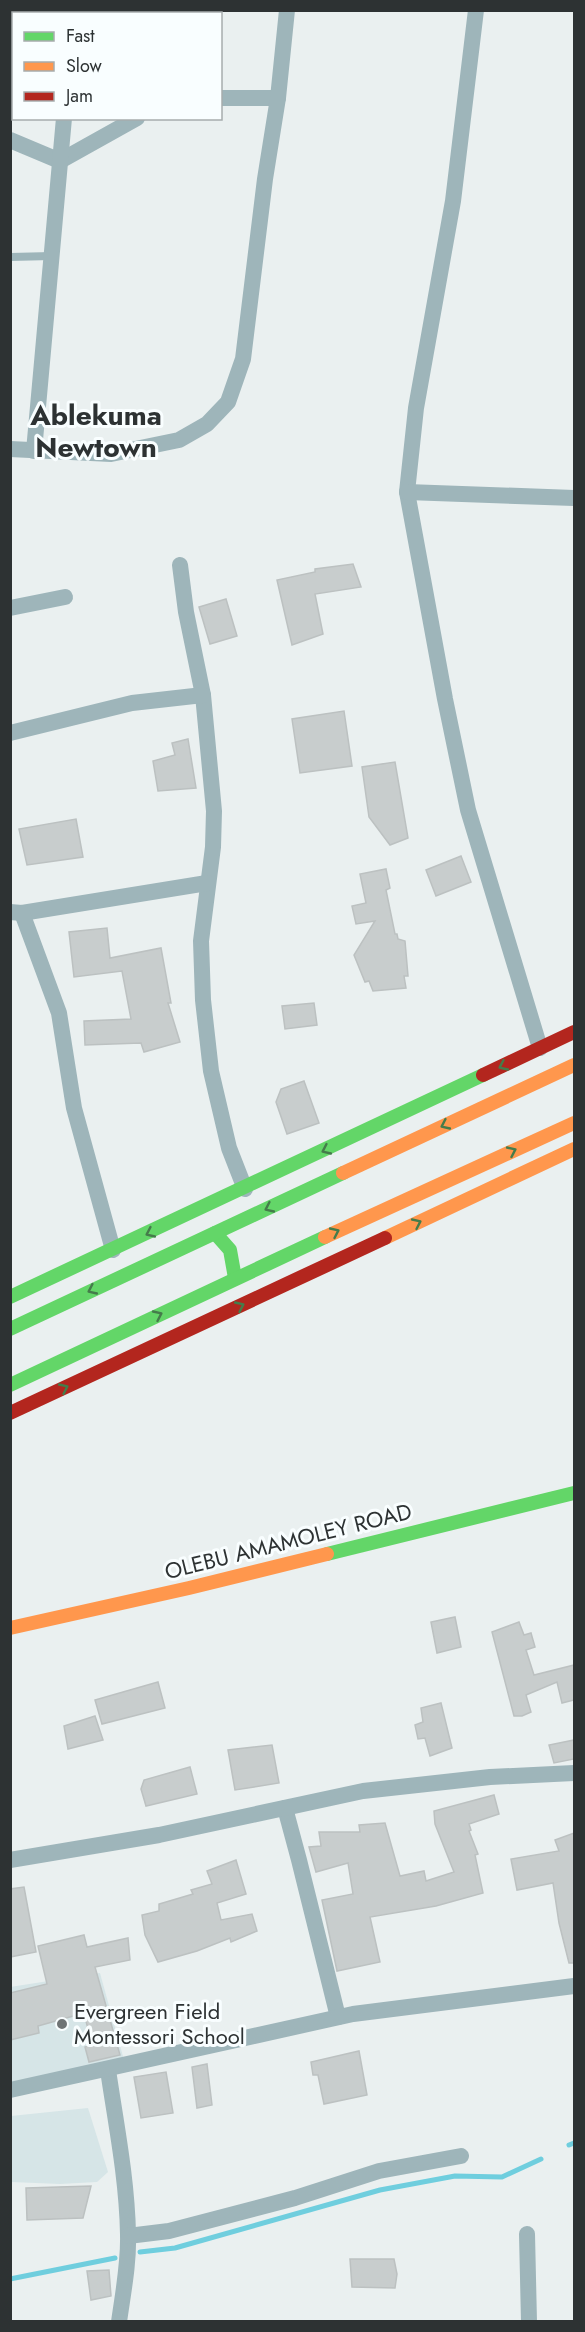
<svg xmlns="http://www.w3.org/2000/svg" width="585" height="2332" viewBox="0 0 585 2332" font-family="Jost,sans-serif">
<rect width="100%" height="100%" fill="#eaf0f0"/>
<g fill="#d6e5e7">
<path d="M100,1973l24,87 -113,22 -1,-95z"/>
<path d="M88,2108l20,64 -11,10 -37,2 -49,-2v-66z"/>
</g>
<g fill="none" stroke-linecap="round" stroke-linejoin="round">
<g stroke="#6fcede" stroke-width="5">
<path d="M569,2145l5,-2"/>
<path d="M140,2252l35,-4 205,-58 75,-14 47,1 39,-18"/>
<path d="M10,2279l105,-21"/>
</g>
</g>
<g fill="#c8cdcd" stroke="#bcc1c1" stroke-width="1.5">
<path d="M353,564l8,23 -46,7 8,40 -31,11 -15,-65 38,-8v-3z"/>
<path d="M226,599l11,37 -27,8 -11,-37z"/>
<path d="M344,711l8,55 -52,7 -8,-54z"/>
<path d="M188,739l8,49 -38,3 -5,-30 22,-6 -3,-12z"/>
<path d="M395,762l13,76 -18,7 -21,-28 -7,-50z"/>
<path d="M76,819l7,38 -56,8 -8,-36z"/>
<path d="M461,856l10,26 -35,14 -10,-26z"/>
<path d="M386,869l4,19 -4,2 9,44h2l1,5 7,2 3,35h-4l2,12 -33,3 -4,-10 -4,1 -11,-27 21,-34 -19,3 -4,-18 14,-3 -6,-29z"/>
<path d="M107,928l3,30 51,-10 10,55h-3l12,39 -36,10 -3,-9 -56,2 -1,-24 47,-2 -9,-48 -48,6 -5,-45z"/>
<path d="M314,1003l3,22 -32,4 -3,-23z"/>
<path d="M304,1081l15,42 -32,11 -11,-32 5,-13z"/>
<path d="M455,1617l6,30 -24,6 -6,-31z"/>
<path d="M519,1622l5,13 7,-2 4,14 -9,3 8,25 40,-10v35l-12,3 -5,-21 -31,13 5,17 -9,4h-8l-22,-84z"/>
<path d="M158,1682l7,26 -63,16 -7,-24z"/>
<path d="M441,1703l11,45 -22,8 -5,-18 -7,1 -3,-14 8,-3 -2,-14z"/>
<path d="M95,1716l8,24 -35,9 -4,-23z"/>
<path d="M574,1740v19l-20,4 -5,-18z"/>
<path d="M272,1745l7,38 -44,7 -7,-40z"/>
<path d="M190,1767l7,27 -51,12 -5,-17 3,-9z"/>
<path d="M494,1795l5,19 -30,10 2,6 -2,1 9,23 -3,1 8,38 -47,13 -66,11 10,45 -43,9 -15,-71 31,-6 -5,-31 -32,9 -7,-25 12,-1 -2,-14h41l-1,-7 26,-2 15,53 24,-5 2,10 28,-9 -19,-48 -1,-13z"/>
<path d="M574,1833v130h-5l-10,-40 -6,-40 -36,7 -6,-31 48,-8 -4,-11z"/>
<path d="M236,1860l10,34 -29,9 4,17 31,-6 5,17 -26,11 -1,-4 -33,13 -39,11 -13,-27 -3,-20 17,-4v-7l34,-10 -2,-4 21,-6 -5,-13z"/>
<path d="M24,1887l12,65 -26,5v-68z"/>
<path d="M84,1935l3,12 41,-9 2,22 -35,7 25,88 -31,7 -4,-15 7,-2 -8,-32 -46,13 1,7 -29,7v-47l37,-9 -9,-38z"/>
<path d="M359,2051l8,44 -43,9 -6,-29h-5l-2,-13z"/>
<path d="M207,2064l5,41 -15,3 -5,-41z"/>
<path d="M166,2072l7,41 -32,5 -7,-41z"/>
<path d="M91,2186l-8,32 -56,2 -1,-32z"/>
<path d="M350,2259h44l3,15 -2,14 -43,-1z"/>
<path d="M109,2270l2,26 -20,4 -4,-29z"/>
</g>
<g fill="none" stroke-linecap="round" stroke-linejoin="round">
<path stroke="#9eb5ba" stroke-width="8" d="M10,257l42,-1"/>
<g stroke="#9eb5ba" stroke-width="16">
<path d="M476,10l-23,191 -37,207 -9,84 38,207 23,111 72,238"/>
<path d="M74,14l1,-4"/>
<path d="M220,98h58"/>
<path d="M10,140l50,21 77,-43"/>
<path d="M10,449l101,5 68,-14 28,-16 21,-22 15,-43 22,-180 13,-81 9,-88"/>
<path d="M34,451l30,-333"/>
<path d="M407,492l167,6"/>
<path d="M180,565l6,47 17,83 11,116 -1,36 -12,94 2,59 8,71 18,77 16,41"/>
<path d="M10,608l55,-11"/>
<path d="M10,733l122,-30 71,-8"/>
<path d="M10,912l12,1 185,-30"/>
<path d="M22,913l37,100 15,95 39,142"/>
<path d="M285,1808l14,52 39,157"/>
<path d="M10,1860l149,-25 204,-44 127,-14 84,-4"/>
<path d="M108,2070c8,54 19,109 20,164 1,29 -5,59 -9,88"/>
<path d="M10,2090l343,-76 221,-28"/>
<path d="M527,2234l2,88"/>
<path d="M128,2236l41,-5 126,-33 84,-27 82,-15"/>
</g>
<g stroke="#63d668" stroke-width="14">
<path d="M215,1233l15,17 5,28"/>
<path d="M10,1297l473,-222"/>
<path d="M10,1329l333,-156"/>
<path d="M10,1385l315,-148"/>
<path d="M327,1554l247,-61"/>
</g>
<g stroke="#ff974d" stroke-width="14">
<path d="M343,1173l231,-108"/>
<path d="M325,1237l249,-114"/>
<path d="M385,1238l189,-89"/>
<path d="M10,1628l179,-40 138,-34"/>
</g>
<g stroke="#b3261e" stroke-width="14">
<path d="M483,1075l91,-43"/>
<path d="M10,1413l375,-175"/>
</g>
</g>
<defs><path id="oneway-chevron" d="M-2-3.5L2.5 0L-2 3.5" fill="none" stroke-width="1.6" stroke-linecap="round" stroke-linejoin="round" transform="scale(1.5)"/></defs>
<g stroke="#457c4b">
<use href="#oneway-chevron" transform="translate(503 1066) rotate(155)"/>
<use href="#oneway-chevron" transform="translate(445 1125) rotate(155)"/>
<use href="#oneway-chevron" transform="translate(326 1150) rotate(155)"/>
<use href="#oneway-chevron" transform="translate(512 1151) rotate(-25)"/>
<use href="#oneway-chevron" transform="translate(269 1208) rotate(155)"/>
<use href="#oneway-chevron" transform="translate(417 1223) rotate(-25)"/>
<use href="#oneway-chevron" transform="translate(335 1232) rotate(-25)"/>
<use href="#oneway-chevron" transform="translate(150 1233) rotate(155)"/>
<use href="#oneway-chevron" transform="translate(92 1290) rotate(155)"/>
<use href="#oneway-chevron" transform="translate(240 1306) rotate(-25)"/>
<use href="#oneway-chevron" transform="translate(158 1315) rotate(-25)"/>
<use href="#oneway-chevron" transform="translate(64 1388) rotate(-25)"/>
</g>
<circle fill="#6f7475" stroke="#f9feff" stroke-width="2" cx="62" cy="2024" r="6"/>
<g text-anchor="middle" dominant-baseline="central" stroke-width="6" stroke-linejoin="round" paint-order="stroke">
<g font-size="22" fill="#2d3233" stroke="#f9feff">
<text transform="translate(288 1541) rotate(-14)">OLEBU AMAMOLEY ROAD</text>
</g>
<g font-size="22" fill="#2d3233" stroke="#f9feff" text-anchor="start">
<text x="74" y="2011">Evergreen Field<tspan x="74" dy="25">Montessori School</tspan></text>
</g>
<g font-size="28" font-weight="bold" fill="#2d3233" stroke="#f9feff">
<text x="96" y="415">Ablekuma<tspan x="96" dy="32">Newtown</tspan></text>
</g>
</g>
<rect width="585" height="2332" fill="none" stroke="#2d3233" stroke-width="24"/>
<rect x="12" y="12" width="210" height="108" fill="#f9feff" stroke="#a7acad" stroke-width="1.5"/>
<rect x="24" y="32" width="30" height="9" fill="#63d668" stroke="#a7acad" stroke-width="1.5"/>
<text x="66" y="42" font-size="18" fill="#2d3233">Fast</text>
<rect x="24" y="62" width="30" height="9" fill="#ff974d" stroke="#a7acad" stroke-width="1.5"/>
<text x="66" y="72" font-size="18" fill="#2d3233">Slow</text>
<rect x="24" y="92" width="30" height="9" fill="#b3261e" stroke="#a7acad" stroke-width="1.5"/>
<text x="66" y="102" font-size="18" fill="#2d3233">Jam</text>
</svg>
